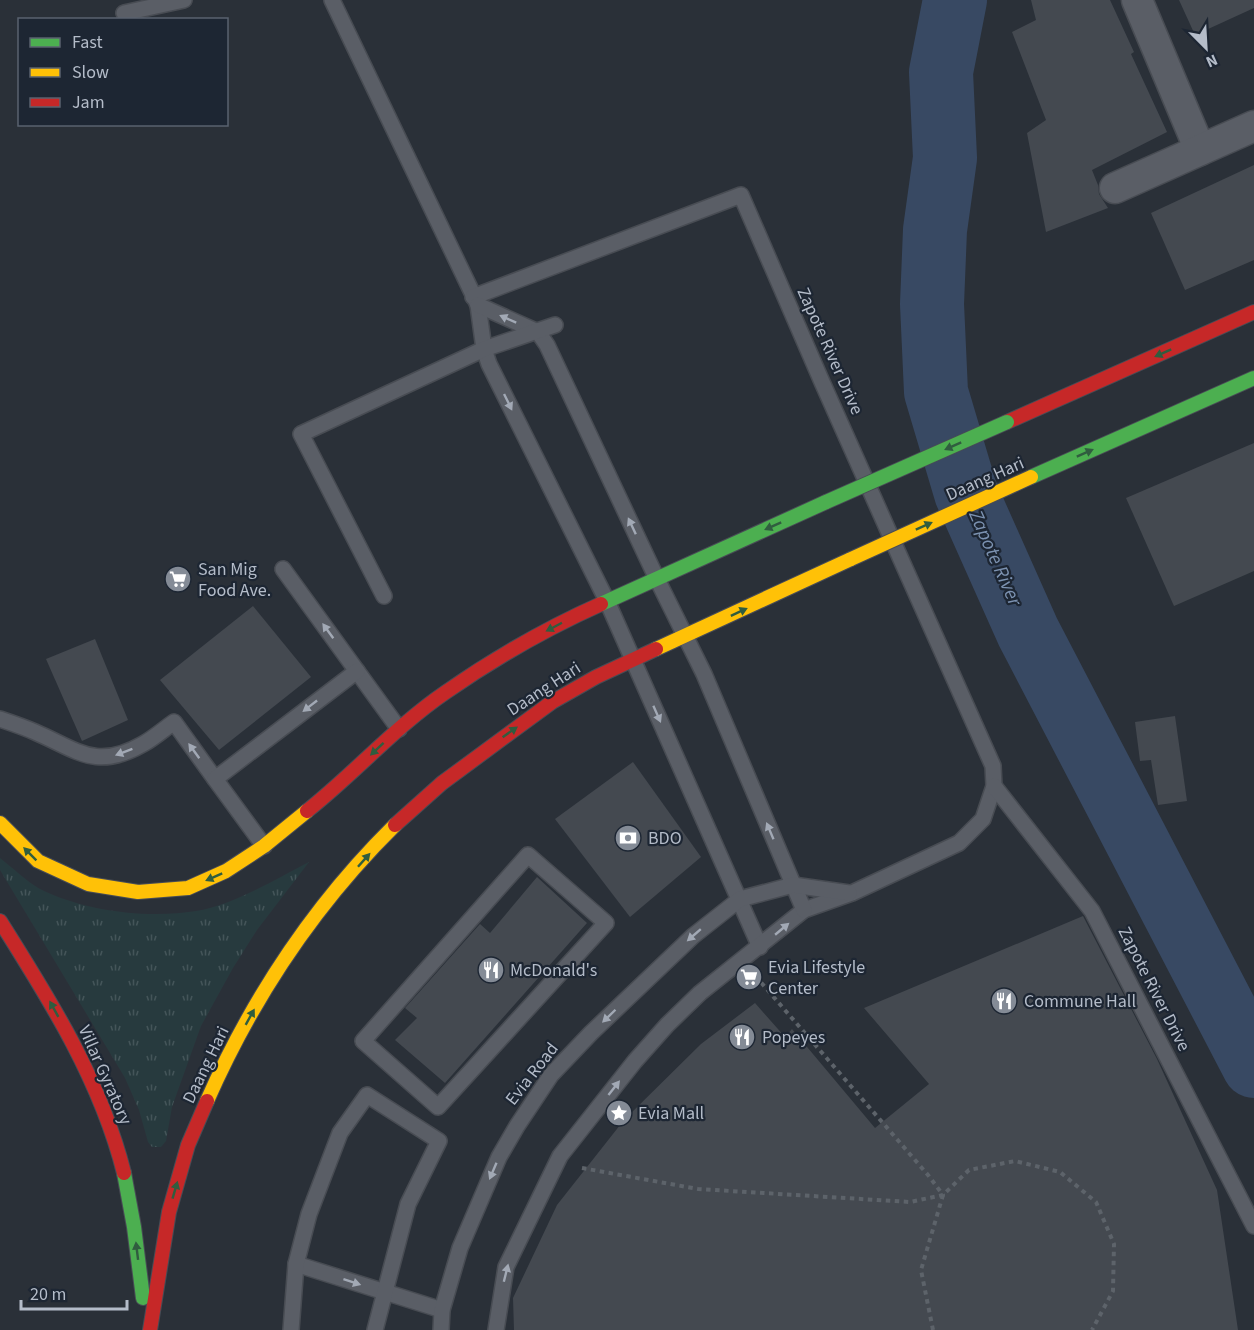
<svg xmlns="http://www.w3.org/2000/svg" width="1254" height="1330" viewBox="0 0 1254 1330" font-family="'Source Sans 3',sans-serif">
<defs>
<pattern id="grass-tufts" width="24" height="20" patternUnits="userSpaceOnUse" patternTransform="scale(1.5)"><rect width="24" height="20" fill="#273a3e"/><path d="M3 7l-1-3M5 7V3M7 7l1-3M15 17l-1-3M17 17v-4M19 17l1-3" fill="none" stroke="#445559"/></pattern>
</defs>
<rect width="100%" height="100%" fill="#2a3038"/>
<path fill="url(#grass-tufts)" d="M0,858c13,10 26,23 40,31 44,22 107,30 156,22 37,-6 80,-32 113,-49l-52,68 -24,38 -32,58 -29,81 -6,34 -5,6h-9l-4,-5 -9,-32 -14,-32 -125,-208z"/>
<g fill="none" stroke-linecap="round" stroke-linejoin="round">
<path stroke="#384963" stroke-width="64" d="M955,0l-14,72 4,86 -10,72 -3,74 4,88 30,101 62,139 226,434"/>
</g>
<g fill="#444950">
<path d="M1031,0h79l24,52 -3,2 36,78 -75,38 6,15 1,9 9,14 -62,24 -19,-99 19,-13 -34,-88 24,-12z"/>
<path d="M1179,0h75v8l-59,27z"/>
<path d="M1254,165v95l-69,30 -34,-77z"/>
<path d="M1254,443v128l-80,35 -48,-108z"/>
<path d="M253,606l58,71 -92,73 -59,-70z"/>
<path d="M95,639l33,81 -46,21 -36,-82z"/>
<path d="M1175,716l12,85 -29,4 -7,-45 -11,1 -5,-39z"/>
<path d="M633,762l68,95 -71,60 -75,-98z"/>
<path d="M537,877l50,46 -142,160 -50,-43 22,-22 -12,-10 75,-84 10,9z"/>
<path d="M1083,916l74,143 60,131 21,140h-724l-1,-32 44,-93 67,-85 77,-76 54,-41 30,34 7,-8 83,99 54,-44 -65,-76z"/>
</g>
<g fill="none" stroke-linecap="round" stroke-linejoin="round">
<defs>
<g id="lane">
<path d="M332,0l146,305 6,44 5,15 118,237 153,346"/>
<path d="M124,13l60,-13"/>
<path d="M473,297l268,-102 81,187 171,384 1,20 -11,33 -24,24 -107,50 -48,17 -104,83 -33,32 -32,36 -75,95 -54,111 -10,63"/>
<path d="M478,305l60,27 9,13 110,234 47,95 100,236"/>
<path d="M283,569l116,160"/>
<path d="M384,596l-83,-162 183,-85 71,-24"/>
<path d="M0,719c12,4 24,8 35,13 42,18 61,39 108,12 11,-6 21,-15 31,-22l41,57"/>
<path d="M994,786l98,125 162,315"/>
<path d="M264,846l-49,-67 142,-108"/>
<path d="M528,855l78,68 -168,184 -75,-66z"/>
<path d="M296,1264l146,46"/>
<path d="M291,1330l5,-66 13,-50 31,-81 27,-38 72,46 -31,63 -33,126"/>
<path d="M441,1330l1,-20 18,-62 39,-91 18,-31 34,-51 40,-42 102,-97 47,-37 53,-14 56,8"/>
</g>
<g id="street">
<path d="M1137,0l63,150"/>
<path d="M1115,188l139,-62"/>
</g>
<g id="fast">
<path d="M1031,477l223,-99"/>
<path d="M601,604l225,-102"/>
<path d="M124,1173l10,54 9,71"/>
</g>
<g id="slow">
<path d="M656,649l195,-90"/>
<path d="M0,823l38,38 50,23 50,8 50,-4 38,-17 38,-25 43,-35"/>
<path d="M207,1101c45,-102 108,-197 188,-276"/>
</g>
<g id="jam">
<path d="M1007,422l247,-110"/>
<path d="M307,811c48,-38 89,-85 139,-119 49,-34 101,-64 155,-88"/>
<path d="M395,825l47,-42 110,-81 44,-25 60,-28"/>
<path d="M0,921c50,79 101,160 124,252"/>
<path d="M150,1330l19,-118 19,-67 19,-44"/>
</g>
</defs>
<use href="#lane" stroke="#484c53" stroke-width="18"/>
<use href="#street" stroke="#484c53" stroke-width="33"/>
<use href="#fast" stroke="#484c55" stroke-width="16"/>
<use href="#slow" stroke="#484c55" stroke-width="16"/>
<use href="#jam" stroke="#484c55" stroke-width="16"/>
<g stroke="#5d636a" stroke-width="4" stroke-dasharray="4.5 4.5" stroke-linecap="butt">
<path d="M582,1168l116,21 212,13 33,-7 -15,-20 -170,-196"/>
<path d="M933,1330l-12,-60 22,-75 26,-25 46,-9 45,11 36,30 18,42 -1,47 -21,39"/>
</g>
<use href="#lane" stroke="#5a5e66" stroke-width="15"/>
<use href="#street" stroke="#5a5e66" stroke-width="30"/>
<use href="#fast" stroke="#4caf50" stroke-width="14"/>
<use href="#slow" stroke="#ffc107" stroke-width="14"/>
<use href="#jam" stroke="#c62828" stroke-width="14"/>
<defs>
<path id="fast-bridge" d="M826,502l181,-80"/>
<path id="slow-bridge" d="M851,559l180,-82"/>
</defs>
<use href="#fast-bridge" stroke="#484c55" stroke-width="16" stroke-linecap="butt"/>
<use href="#slow-bridge" stroke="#484c55" stroke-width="16" stroke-linecap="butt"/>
<use href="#fast-bridge" stroke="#4caf50" stroke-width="14"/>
<use href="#slow-bridge" stroke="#ffc107" stroke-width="14"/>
</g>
<defs><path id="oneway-solid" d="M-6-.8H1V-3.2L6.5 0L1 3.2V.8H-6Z" transform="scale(1.5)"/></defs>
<g fill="#a2a9b5">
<use href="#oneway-solid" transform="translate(508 319) rotate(-156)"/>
<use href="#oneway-solid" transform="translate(508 402) rotate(64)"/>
<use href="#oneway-solid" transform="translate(632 526) rotate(-115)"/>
<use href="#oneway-solid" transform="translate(328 631) rotate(-126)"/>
<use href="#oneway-solid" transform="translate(310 706) rotate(142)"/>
<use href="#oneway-solid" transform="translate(657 714) rotate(66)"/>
<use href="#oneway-solid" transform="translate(194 751) rotate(-126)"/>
<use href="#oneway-solid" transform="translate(124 752) rotate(159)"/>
<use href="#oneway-solid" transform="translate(770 831) rotate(-113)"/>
<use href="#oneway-solid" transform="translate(782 929) rotate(-40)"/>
<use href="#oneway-solid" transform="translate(694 935) rotate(139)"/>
<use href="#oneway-solid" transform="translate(609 1016) rotate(136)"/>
<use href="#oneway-solid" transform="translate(614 1088) rotate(-52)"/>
<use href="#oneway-solid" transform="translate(493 1171) rotate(113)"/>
<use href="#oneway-solid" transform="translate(506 1273) rotate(-76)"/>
<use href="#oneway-solid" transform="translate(352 1282) rotate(18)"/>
</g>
<g fill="#305d3f">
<use href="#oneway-solid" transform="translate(1163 353) rotate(156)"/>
<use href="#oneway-solid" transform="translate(953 446) rotate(156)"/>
<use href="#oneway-solid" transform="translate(1085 453) rotate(-24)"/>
<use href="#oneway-solid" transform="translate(773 526) rotate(156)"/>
<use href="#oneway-solid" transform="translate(924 526) rotate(-24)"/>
<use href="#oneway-solid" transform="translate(739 612) rotate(-25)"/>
<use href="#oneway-solid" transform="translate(554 627) rotate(152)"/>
<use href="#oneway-solid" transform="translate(510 732) rotate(-35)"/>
<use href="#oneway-solid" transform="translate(377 749) rotate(137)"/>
<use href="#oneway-solid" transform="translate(30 854) rotate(-135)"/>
<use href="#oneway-solid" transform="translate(364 860) rotate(-48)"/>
<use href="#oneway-solid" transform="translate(214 877) rotate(156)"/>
<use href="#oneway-solid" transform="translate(54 1009) rotate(-119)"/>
<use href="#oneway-solid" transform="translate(250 1017) rotate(-61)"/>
<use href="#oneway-solid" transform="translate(175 1190) rotate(-74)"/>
<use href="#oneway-solid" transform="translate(137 1251) rotate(-97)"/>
</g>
<defs>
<symbol id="supermarket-disc" viewBox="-11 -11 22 22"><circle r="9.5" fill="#848b96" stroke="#1d2633"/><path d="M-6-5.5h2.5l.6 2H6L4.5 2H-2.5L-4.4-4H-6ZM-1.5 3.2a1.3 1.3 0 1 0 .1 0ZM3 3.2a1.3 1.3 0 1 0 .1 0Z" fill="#fff"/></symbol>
<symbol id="bank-disc" viewBox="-11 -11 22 22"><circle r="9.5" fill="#848b96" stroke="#1d2633"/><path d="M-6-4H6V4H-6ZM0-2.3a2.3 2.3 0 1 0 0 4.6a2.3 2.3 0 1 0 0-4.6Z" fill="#fff"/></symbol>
<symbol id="restaurant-disc" viewBox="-11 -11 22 22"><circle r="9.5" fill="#848b96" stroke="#1d2633"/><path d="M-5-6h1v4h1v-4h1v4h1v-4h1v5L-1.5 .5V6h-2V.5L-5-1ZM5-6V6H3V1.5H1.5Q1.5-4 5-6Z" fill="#fff"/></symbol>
<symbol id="sight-disc" viewBox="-11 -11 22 22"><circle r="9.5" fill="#848b96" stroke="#1d2633"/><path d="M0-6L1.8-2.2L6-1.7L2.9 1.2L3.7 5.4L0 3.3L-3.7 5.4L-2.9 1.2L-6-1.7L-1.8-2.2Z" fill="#fff"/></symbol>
</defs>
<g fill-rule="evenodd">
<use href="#supermarket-disc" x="163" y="564" width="30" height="30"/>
<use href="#bank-disc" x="613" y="823" width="30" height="30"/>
<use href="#restaurant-disc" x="476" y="955" width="30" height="30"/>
<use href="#supermarket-disc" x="734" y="962" width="30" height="30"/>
<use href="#restaurant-disc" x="989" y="986" width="30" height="30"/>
<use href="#restaurant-disc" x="727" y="1022" width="30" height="30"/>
<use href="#sight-disc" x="604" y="1098" width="30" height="30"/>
</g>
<g text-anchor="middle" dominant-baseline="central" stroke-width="4.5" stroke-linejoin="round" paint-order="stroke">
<g font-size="18" fill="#b4bcc9" stroke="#1d2633">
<text transform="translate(830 351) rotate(66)">Zapote River Drive</text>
<text transform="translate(985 479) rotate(-24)">Daang Hari</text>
<text transform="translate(544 689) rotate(-33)">Daang Hari</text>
<text transform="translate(1154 989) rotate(63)">Zapote River Drive</text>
<text transform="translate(206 1065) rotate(-64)">Daang Hari</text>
<text transform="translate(532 1074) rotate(-52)">Evia Road</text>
<text transform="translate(105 1075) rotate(66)">Villar Gyratory</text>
</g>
<g font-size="18" fill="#b4bcc9" stroke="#1d2633" text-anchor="start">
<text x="198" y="569">San Mig<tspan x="198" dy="21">Food Ave.</tspan></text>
<text x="648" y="838">BDO</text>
<text x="768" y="967">Evia Lifestyle<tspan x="768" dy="21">Center</tspan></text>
<text x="510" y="970">McDonald's</text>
<text x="1024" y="1001">Commune Hall</text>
<text x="762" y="1037">Popeyes</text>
<text x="638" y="1113">Evia Mall</text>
</g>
<g font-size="20" font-style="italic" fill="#7c92b1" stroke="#1d2633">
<text transform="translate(995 558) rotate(66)">Zapote River</text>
</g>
</g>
<rect x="18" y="18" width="210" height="108" fill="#1d2633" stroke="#59626f" stroke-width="1.5"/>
<rect x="30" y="38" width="30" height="9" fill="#4caf50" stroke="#59626f" stroke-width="1.5"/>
<text x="72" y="48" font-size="18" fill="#b4bcc9">Fast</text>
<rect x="30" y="68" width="30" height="9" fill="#ffc107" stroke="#59626f" stroke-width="1.5"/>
<text x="72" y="78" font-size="18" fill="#b4bcc9">Slow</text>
<rect x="30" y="98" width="30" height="9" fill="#c62828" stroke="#59626f" stroke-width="1.5"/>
<text x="72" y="108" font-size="18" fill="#b4bcc9">Jam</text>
<g transform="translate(1206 48) rotate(156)" stroke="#1d2633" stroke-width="4.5" paint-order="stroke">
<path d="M0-4.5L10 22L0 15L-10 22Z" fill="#b4bcc9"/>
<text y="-9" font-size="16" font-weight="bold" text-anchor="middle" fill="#b4bcc9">N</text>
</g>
<path d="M21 1300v9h106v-9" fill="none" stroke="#b4bcc9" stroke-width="3"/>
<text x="30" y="1300" font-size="18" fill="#b4bcc9" stroke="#1d2633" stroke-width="4.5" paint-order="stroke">20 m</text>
</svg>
